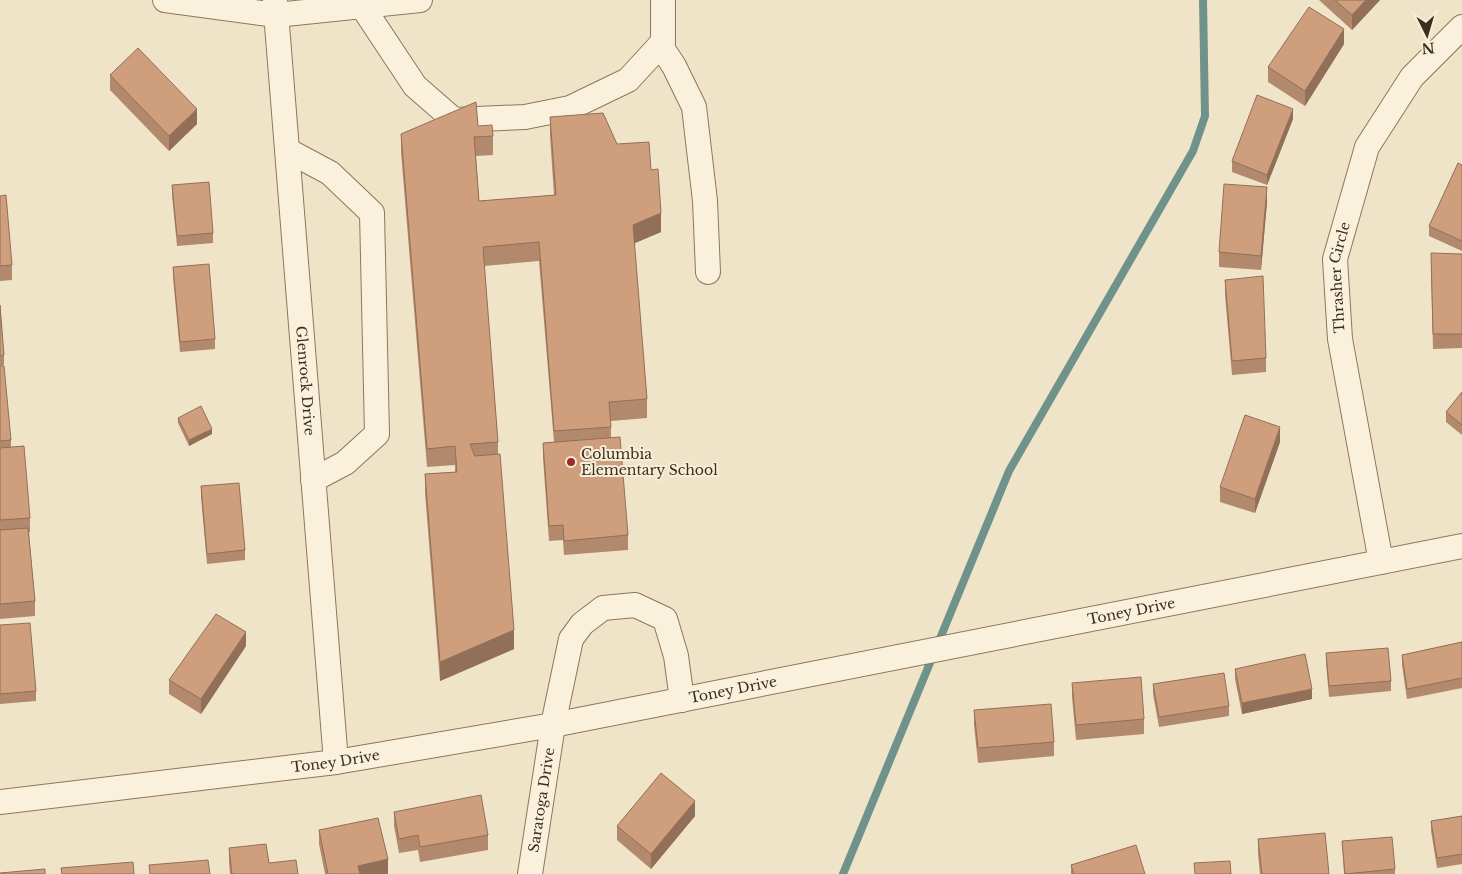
<svg xmlns="http://www.w3.org/2000/svg" width="1462" height="874" viewBox="0 0 1462 874" font-family="'Libre Baskerville',serif">
<rect width="100%" height="100%" fill="#f0e4c8"/>
<g fill="none" stroke-linecap="round" stroke-linejoin="round">
<path stroke="#6f938a" stroke-width="8" d="M843,874l166,-403 184,-320 12,-35 -2,-116"/>
<defs>
<g id="minor">
<path d="M165,0l111,15 144,-15"/>
<path id="s1" d="M275,0l61,762"/>
<path d="M362,6l53,80 39,34 71,-3 45,-9 58,-28 35,-38v-42"/>
<path d="M660,45l14,21 20,41 11,94 3,71"/>
<path d="M287,150l43,23 42,40 5,221 -32,29 -32,17"/>
<path id="s2" d="M1381,562l-41,-223 -5,-80 32,-112 45,-70 50,-50"/>
<path id="s3" d="M0,802l336,-40 217,-37 909,-179"/>
<path id="s4" d="M530,874l23,-149 18,-86 11,-15 21,-16 32,-3 30,14 11,37 6,44"/>
</g>
</defs>
<use href="#minor" stroke="#8d765c" stroke-width="26"/>
<use href="#minor" stroke="#faf1dc" stroke-width="24"/>
</g>
<g fill="#b2896c">
<path d="M1319,0h61l-28,30z"/>
<path d="M1344,44l-39,62 -37,-24v-15z"/>
<path d="M110,75l87,49 -28,27 -59,-61z"/>
<path d="M550,117l67,27 34,26 10,62 -27,11 13,156v19l-36,3v17l17,97v15l-64,5 -1,-15 -14,1 -6,-83v-15l11,-1 -15,-181 -55,5 14,176v12l16,195 -74,32 -15,-188v-19l30,-2v-7l-28,2 -26,-315v-18l77,-8 15,10v19l-17,1 3,45 75,-6 -4,-59z"/>
<path d="M1293,119l-26,66 -35,-13v-11z"/>
<path d="M1462,165v86l-33,-15v-10z"/>
<path d="M172,185l41,48v10l-36,3 -5,-51z"/>
<path d="M0,196l12,69v15l-12,1z"/>
<path d="M1267,202l-6,68 -42,-3v-15z"/>
<path d="M1462,254v94l-29,1 -2,-81z"/>
<path d="M173,267l42,72v10l-35,3 -7,-75z"/>
<path d="M1225,280l41,78v14l-34,3 -7,-80z"/>
<path d="M0,305l4,50v10l-4,1z"/>
<path d="M0,366l11,74v7l19,71v14l-1,1 6,68v15l-35,3z"/>
<path d="M1462,392v43l-16,-13v-10z"/>
<path d="M178,418l34,16 -23,12 -11,-23z"/>
<path d="M1280,442l-25,71 -35,-11v-15z"/>
<path d="M201,486l44,64v10l-38,4 -6,-67z"/>
<path d="M0,625l36,66v10l-36,3z"/>
<path d="M1462,642v46l-55,11 -5,-34v-10z"/>
<path d="M246,646l-45,68 -32,-20v-14z"/>
<path d="M1326,653l65,28v10l-62,6 -3,-34z"/>
<path d="M1235,669l77,30 -70,15 -7,-35z"/>
<path d="M1072,683l72,36v15l-68,6 -4,-43z"/>
<path d="M1153,684l76,22v10l-70,11 -6,-33z"/>
<path d="M974,710l80,32v14l-76,7 -4,-38z"/>
<path d="M394,812l94,23v15l-68,12 -2,-12 -19,3 -5,-27z"/>
<path d="M695,816l-44,53 -34,-29v-14z"/>
<path d="M1462,816v48l-25,4 -6,-37v-10z"/>
<path d="M319,830l69,44h-63l-6,-30z"/>
<path d="M1258,839l71,35h-69l-2,-20z"/>
<path d="M1342,841l53,28v5h-51z"/>
<path d="M229,848l40,15 29,11h-68l-1,-11z"/>
<path d="M1071,865l74,9h-74z"/>
</g>
<g fill="#916f58">
<path d="M1366,0h14l-28,30v-15z"/>
<path d="M1344,29v15l-39,62v-15z"/>
<path d="M197,109v15l-28,27v-15z"/>
<path d="M1293,109v10l-26,66v-10z"/>
<path d="M1267,187v15l-6,68v-14z"/>
<path d="M661,213v19l-28,12v-19z"/>
<path d="M1280,427v15l-25,71v-14z"/>
<path d="M212,429v5l-23,12v-6z"/>
<path d="M514,630v19l-74,32v-19z"/>
<path d="M246,632v14l-45,68v-15z"/>
<path d="M1312,689v10l-70,15v-11z"/>
<path d="M695,801v15l-44,53v-15z"/>
<path d="M388,859v15h-30v-8z"/>
</g>
<g fill="#cf9f7d" stroke="#916f58">
<path d="M1335,0h31l-14,15z"/>
<path d="M1309,7l35,22 -39,62 -37,-24z"/>
<path d="M138,48l59,61 -28,27 -59,-61z"/>
<path d="M1257,95l36,14 -26,66 -35,-14z"/>
<path d="M476,102l2,24 14,-1 1,11 -19,1 5,64 77,-6 -6,-78 53,-4 14,31 32,-2 2,28 7,-1 3,44 -28,12 14,174 -38,3 2,25 -57,4 -15,-189 -56,5 15,195 -28,2 5,12 25,-2 14,176 -74,32 -15,-188 32,-2 -2,-26 -28,3 -26,-315z"/>
<path d="M1458,163l4,2v76l-33,-15z"/>
<path d="M209,182l4,51 -36,3 -5,-51z"/>
<path d="M1224,184l43,3 -6,69 -42,-4z"/>
<path d="M6,195l6,70 -12,1v-70z"/>
<path d="M1431,253l31,1v80h-29z"/>
<path d="M209,264l6,75 -35,3 -7,-75z"/>
<path d="M1263,276l3,82 -34,3 -7,-81z"/>
<path d="M0,305l4,50 -4,1z"/>
<path d="M0,366h4l7,74 -11,1z"/>
<path d="M1462,392v33l-16,-13z"/>
<path d="M201,406l11,23 -23,11 -11,-22z"/>
<path d="M1245,415l35,12 -25,72 -35,-12z"/>
<path d="M620,437l8,98 -64,6 -1,-16 -14,1 -6,-83z"/>
<path d="M24,446l6,72 -30,2v-72z"/>
<path d="M239,483l6,67 -38,4 -6,-68z"/>
<path d="M28,528l7,73 -35,3v-74z"/>
<path d="M216,614l30,18 -45,67 -32,-19z"/>
<path d="M30,623l6,68 -36,3v-69z"/>
<path d="M1462,642v36l-55,11 -5,-34z"/>
<path d="M1388,648l3,33 -62,5 -3,-33z"/>
<path d="M1305,654l7,35 -70,14 -7,-34z"/>
<path d="M1224,673l5,33 -70,11 -6,-33z"/>
<path d="M1141,677l3,42 -68,6 -4,-42z"/>
<path d="M1051,704l3,38 -76,6 -4,-38z"/>
<path d="M661,773l34,28 -44,53 -34,-28z"/>
<path d="M481,795l7,40 -68,12 -2,-12 -19,4 -5,-27z"/>
<path d="M1462,816v38l-25,4 -6,-37z"/>
<path d="M378,818l10,41 -30,7 2,8h-32l-9,-44z"/>
<path d="M1325,833l4,41h-67l-4,-35z"/>
<path d="M1392,837l3,32 -50,5 -3,-33z"/>
<path d="M266,844l3,19 27,-3 2,14h-66l-3,-26z"/>
<path d="M1136,845l9,29h-71l-3,-9z"/>
<path d="M208,860l2,14h-60l-1,-9z"/>
<path d="M1230,861l1,13h-36l-1,-11z"/>
<path d="M133,862l1,12h-72l-1,-6z"/>
<path d="M45,869v5h-45v-1z"/>
</g>
<circle fill="#9e2a2b" stroke="#f7eed8" stroke-width="2" cx="571" cy="462" r="5"/>
<g text-anchor="middle" dominant-baseline="central" stroke-width="4" stroke-linejoin="round" paint-order="stroke">
<g font-size="14" fill="#3d2e20" stroke="#f7eed8">
<text stroke="none"><textPath href="#s2" startOffset="289">Thrasher Circle</textPath></text>
<text stroke="none"><textPath href="#s1" startOffset="382">Glenrock Drive</textPath></text>
<text stroke="none"><textPath href="#s3" startOffset="1148">Toney Drive</textPath></text>
<text stroke="none"><textPath href="#s3" startOffset="742">Toney Drive</textPath></text>
<text stroke="none"><textPath href="#s3" startOffset="338">Toney Drive</textPath></text>
<text stroke="none"><textPath href="#s4" startOffset="75">Saratoga Drive</textPath></text>
</g>
<g font-size="14" fill="#3d2e20" stroke="#f7eed8" text-anchor="start">
<text x="581" y="454">Columbia<tspan x="581" dy="16">Elementary School</tspan></text>
</g>
</g>
<g transform="translate(1427 35) rotate(175)" stroke="#f7eed8" stroke-width="4" paint-order="stroke">
<path d="M0-4L9 19L0 12L-9 19Z" fill="#3d2e20"/>
<text y="-8" font-size="14" font-weight="bold" text-anchor="middle" fill="#3d2e20">N</text>
</g>
</svg>
